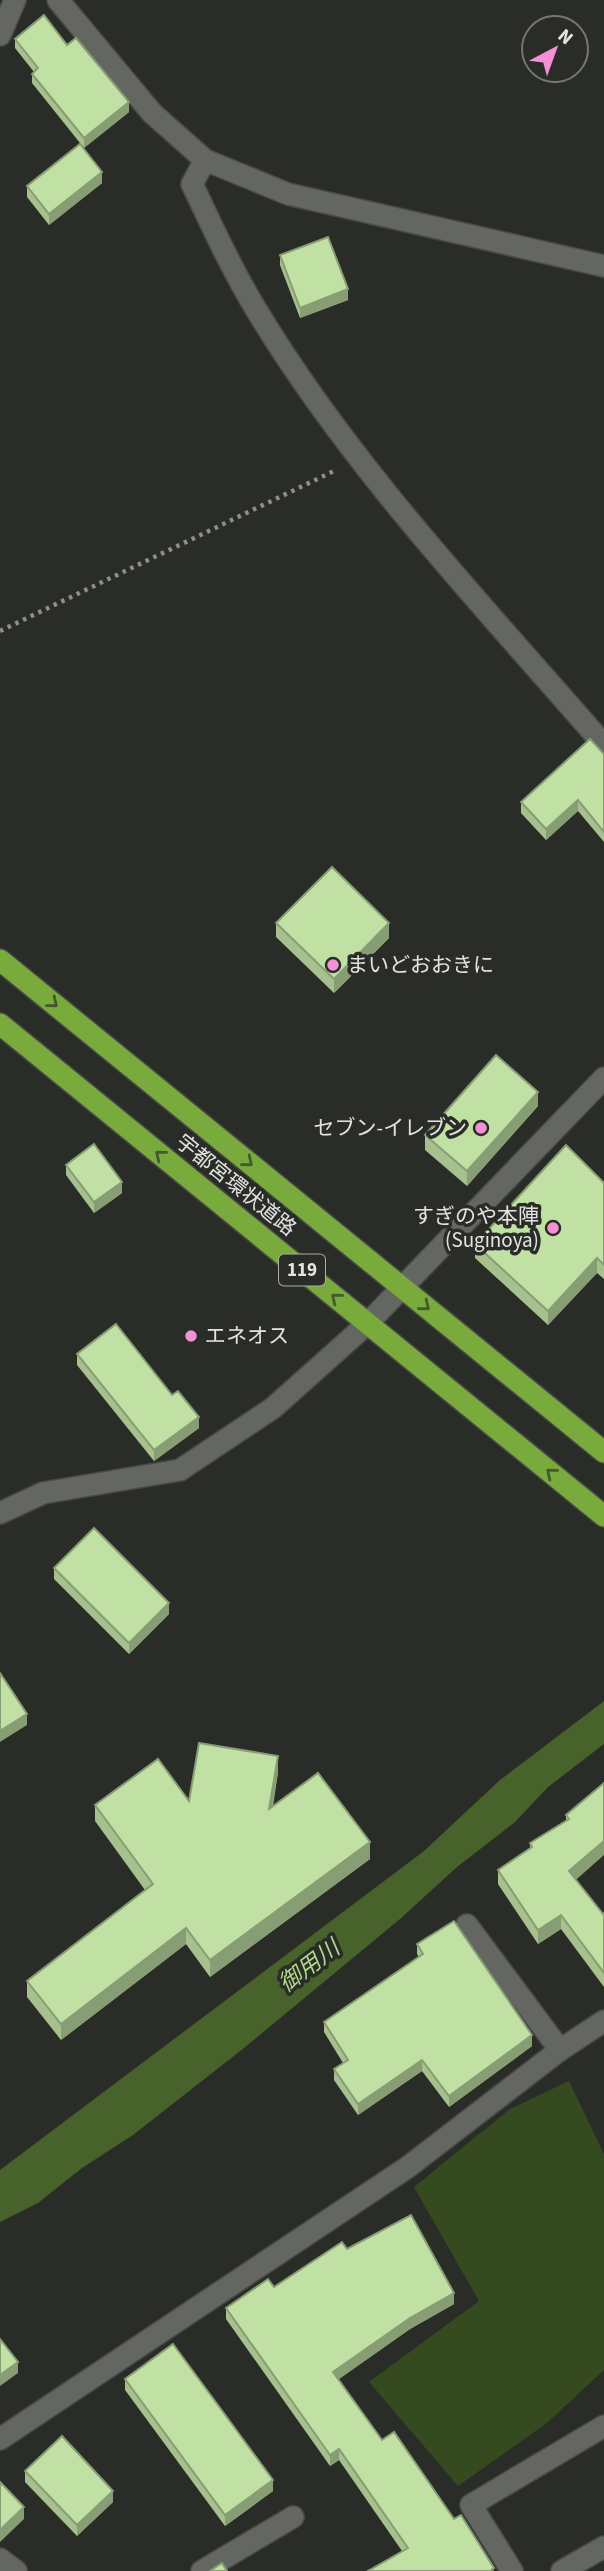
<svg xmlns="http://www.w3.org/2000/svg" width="604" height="2571" viewBox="0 0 604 2571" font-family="'Source Sans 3','Noto Sans JP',sans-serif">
<rect width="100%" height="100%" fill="#2a2c28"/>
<path fill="#364a1f" d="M569,2081l35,73v216l-57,53 -89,63 -89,-104 110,-81 -65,-114 96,-78z"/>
<path fill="#48622b" d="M604,1701v43l-56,43 -33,35 -58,45 -57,52 -156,129 -111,87 -51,33 -44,35 -38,19v-52l424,-319 76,-71z"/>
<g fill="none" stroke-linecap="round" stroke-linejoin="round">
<defs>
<g id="street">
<path d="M58,0l94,113 53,47 83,34 316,72"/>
<path d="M0,35l15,-35"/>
<path d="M205,160l-13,24c20,42 40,86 65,127 94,156 228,297 347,434"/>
<path d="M0,1513l43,-20 137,-23 93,-62 94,-84 237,-246"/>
<path d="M467,1925l93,125"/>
<path d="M0,2439l408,-272 152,-117 44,-29"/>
<path d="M0,2559l16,12"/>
<path d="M202,2571l91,-54"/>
<path d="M512,2571l-41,-66 133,-79"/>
<path d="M562,2571l42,-24"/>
</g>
<g id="highway">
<path d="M0,960l604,492"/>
<path d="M0,1024l604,492"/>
</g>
</defs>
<use href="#street" stroke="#484a47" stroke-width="24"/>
<use href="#highway" stroke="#484a47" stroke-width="24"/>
<path stroke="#8d8f8c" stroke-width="4.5" stroke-dasharray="3.5 5" stroke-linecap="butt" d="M0,631l334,-160"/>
<use href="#street" stroke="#646662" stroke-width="21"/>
<use href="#highway" stroke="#79ab3c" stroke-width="21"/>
</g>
<g fill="#a6c18d">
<path d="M15,39l52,6 62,67 -45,36 -52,-65v-9l2,-2 -19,-24z"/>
<path d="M102,183l-53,42 -22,-28v-11z"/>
<path d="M280,255l68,45 -48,18 -20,-53z"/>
<path d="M604,754v88l-26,-31 -32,29 -25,-27v-11z"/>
<path d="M276,923l113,15 -55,55 -58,-56z"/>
<path d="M538,1106l-71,80 -42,-36v-15z"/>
<path d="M66,1165l56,28 -28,20 -28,-38z"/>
<path d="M604,1183v96l-7,-6 -49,52 -73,-67v-14z"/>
<path d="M77,1354l122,74 -45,33 -77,-96z"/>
<path d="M54,1568l115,46 -40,40 -75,-75z"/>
<path d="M278,1772l-5,34 97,53 -160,118 -24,-33 -125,96 -34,-43v-16l118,-91 -50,-69v-16l94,-4z"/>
<path d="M604,1783l-29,97 28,34 1,-1v74l-43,-58 -23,15 -40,-60v-14l32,-22v-5l36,-22v-6z"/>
<path d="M417,1944l115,102 -83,61 -27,-36 -64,44 -24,-35v-11l9,-6 -19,-31v-10l95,-65 -2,-3z"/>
<path d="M347,2249l107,55 -44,25 -71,50 43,61 72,79 40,52 -92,-20 -63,-91 -9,6 -104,-147v-11l48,-21z"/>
<path d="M125,2379l148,112 -48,35 -100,-136z"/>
<path d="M25,2471l88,31 -36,34 -52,-54z"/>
</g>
<g fill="#879d73">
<path d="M129,102v10l-45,36v-10z"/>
<path d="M102,172v11l-53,42v-11z"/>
<path d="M348,289v11l-48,18v-10z"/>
<path d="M578,800v11l-32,29v-11z"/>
<path d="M389,923v15l-55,55v-14z"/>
<path d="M538,1092v14l-71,80v-15z"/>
<path d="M122,1182v11l-28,20v-11z"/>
<path d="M597,1258v15l-49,52v-14z"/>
<path d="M199,1417v11l-45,33v-11z"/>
<path d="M169,1603v11l-40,40v-11z"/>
<path d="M27,1714v11l-27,17v-11z"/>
<path d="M278,1756v16l-9,53v-16z"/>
<path d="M604,1841v14l-35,31v-15z"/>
<path d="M370,1842v17l-160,118v-17z"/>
<path d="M561,1915v14l-23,15v-14z"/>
<path d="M186,1928v16l-125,96v-16z"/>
<path d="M532,2035v11l-83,61v-11z"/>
<path d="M422,2060v11l-64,44v-11z"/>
<path d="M454,2293v11l-44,25 -77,54v-11l77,-54z"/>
<path d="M18,2362v11l-18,13v-11z"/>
<path d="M339,2449v11l-9,6v-11z"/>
<path d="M273,2480v11l-48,35v-11z"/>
<path d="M113,2491v11l-36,34v-11z"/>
<path d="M24,2507v12l-24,23v-12z"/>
</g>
<g fill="#c1e0a4" stroke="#879d73" stroke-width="2">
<path d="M44,15l23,30 9,-7 53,64 -45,36 -52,-64 6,-6 -23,-29z"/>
<path d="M80,144l22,28 -53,42 -22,-28z"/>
<path d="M328,237l20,52 -48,19 -20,-53z"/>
<path d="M590,739l14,15v78l-26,-32 -32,29 -25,-27z"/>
<path d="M332,867l57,56 -55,56 -58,-56z"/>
<path d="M496,1055l42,37 -71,79 -42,-36z"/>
<path d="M94,1144l28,38 -28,20 -28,-37z"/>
<path d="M566,1145l38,38v82l-7,-7 -49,53 -73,-67z"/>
<path d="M116,1324l56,71 6,-4 21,26 -45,33 -77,-96z"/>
<path d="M94,1528l75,75 -40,40 -75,-75z"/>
<path d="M0,1673l27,41 -27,17z"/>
<path d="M199,1743l79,13 -9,53 49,-36 52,69 -160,118 -24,-32 -125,96 -34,-43 126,-97 -58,-79 63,-46 31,42z"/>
<path d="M604,1783v58l-35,30 34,43 1,-1v60l-43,-58 -23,15 -40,-60 34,-23 -2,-4 39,-24 -3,-4z"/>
<path d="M454,1921l78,114 -83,61 -27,-36 -64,44 -24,-35 14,-9 -24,-38 99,-68 -6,-10z"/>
<path d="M411,2215l43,78 -44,25 -77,54 49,68 12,-8 60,87 7,-4 33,53 -4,3h-122l40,-23 -69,-99 -9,6 -104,-147 42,-29 6,8 68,-45 5,7z"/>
<path d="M0,2339l18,23 -18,13z"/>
<path d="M173,2344l100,136 -48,35 -100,-136z"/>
<path d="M62,2436l51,55 -36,34 -52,-54z"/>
<path d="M0,2482l24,25 -24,23z"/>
<path d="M222,2563l5,8h-17z"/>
</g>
<defs><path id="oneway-chevron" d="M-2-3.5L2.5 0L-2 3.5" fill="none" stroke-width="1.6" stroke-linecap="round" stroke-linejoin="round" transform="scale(1.75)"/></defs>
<g stroke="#46582f">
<use href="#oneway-chevron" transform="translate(53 1003) rotate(39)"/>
<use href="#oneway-chevron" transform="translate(160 1155) rotate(-141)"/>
<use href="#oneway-chevron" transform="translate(248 1162) rotate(39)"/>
<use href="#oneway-chevron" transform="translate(336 1298) rotate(-141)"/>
<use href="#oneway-chevron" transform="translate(425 1306) rotate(39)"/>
<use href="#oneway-chevron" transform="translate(551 1473) rotate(-141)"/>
</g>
<g fill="#f491d4" stroke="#2a2c28" stroke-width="2.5">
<circle cx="333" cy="965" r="7"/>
<circle cx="481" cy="1128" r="7"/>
<circle cx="553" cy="1228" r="7"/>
<circle cx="191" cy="1336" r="7"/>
</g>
<g text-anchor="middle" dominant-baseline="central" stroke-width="7" stroke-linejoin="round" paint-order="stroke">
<rect fill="#2a2c28" stroke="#acadaa" stroke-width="2" x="279" y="1254.5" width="46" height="31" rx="5"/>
<g font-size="19" font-weight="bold" fill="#e3e4e2">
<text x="302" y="1270">119</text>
</g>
<g font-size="21" fill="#e3e4e2" stroke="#2a2c28" text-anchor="start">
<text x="347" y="965">まいどおおきに</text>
<text x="467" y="1128" text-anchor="end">セブン-イレブン</text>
<text x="539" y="1216" text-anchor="end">すぎのや本陣<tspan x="539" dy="24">(Suginoya)</tspan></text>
<text x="205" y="1336">エネオス</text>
</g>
<g font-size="21" fill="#e3e4e2" stroke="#2a2c28">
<text transform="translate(236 1185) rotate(39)">宇都宮環状道路</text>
</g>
<g font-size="23" font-style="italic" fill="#b0d987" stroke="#2a2c28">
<text transform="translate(309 1966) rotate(-37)">御用川</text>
</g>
</g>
<g transform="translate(555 49) rotate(41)"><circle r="33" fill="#2a2c28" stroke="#747672" stroke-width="2"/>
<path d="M0-5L12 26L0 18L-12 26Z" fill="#f491d4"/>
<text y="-10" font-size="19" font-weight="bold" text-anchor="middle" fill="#e3e4e2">N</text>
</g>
</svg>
